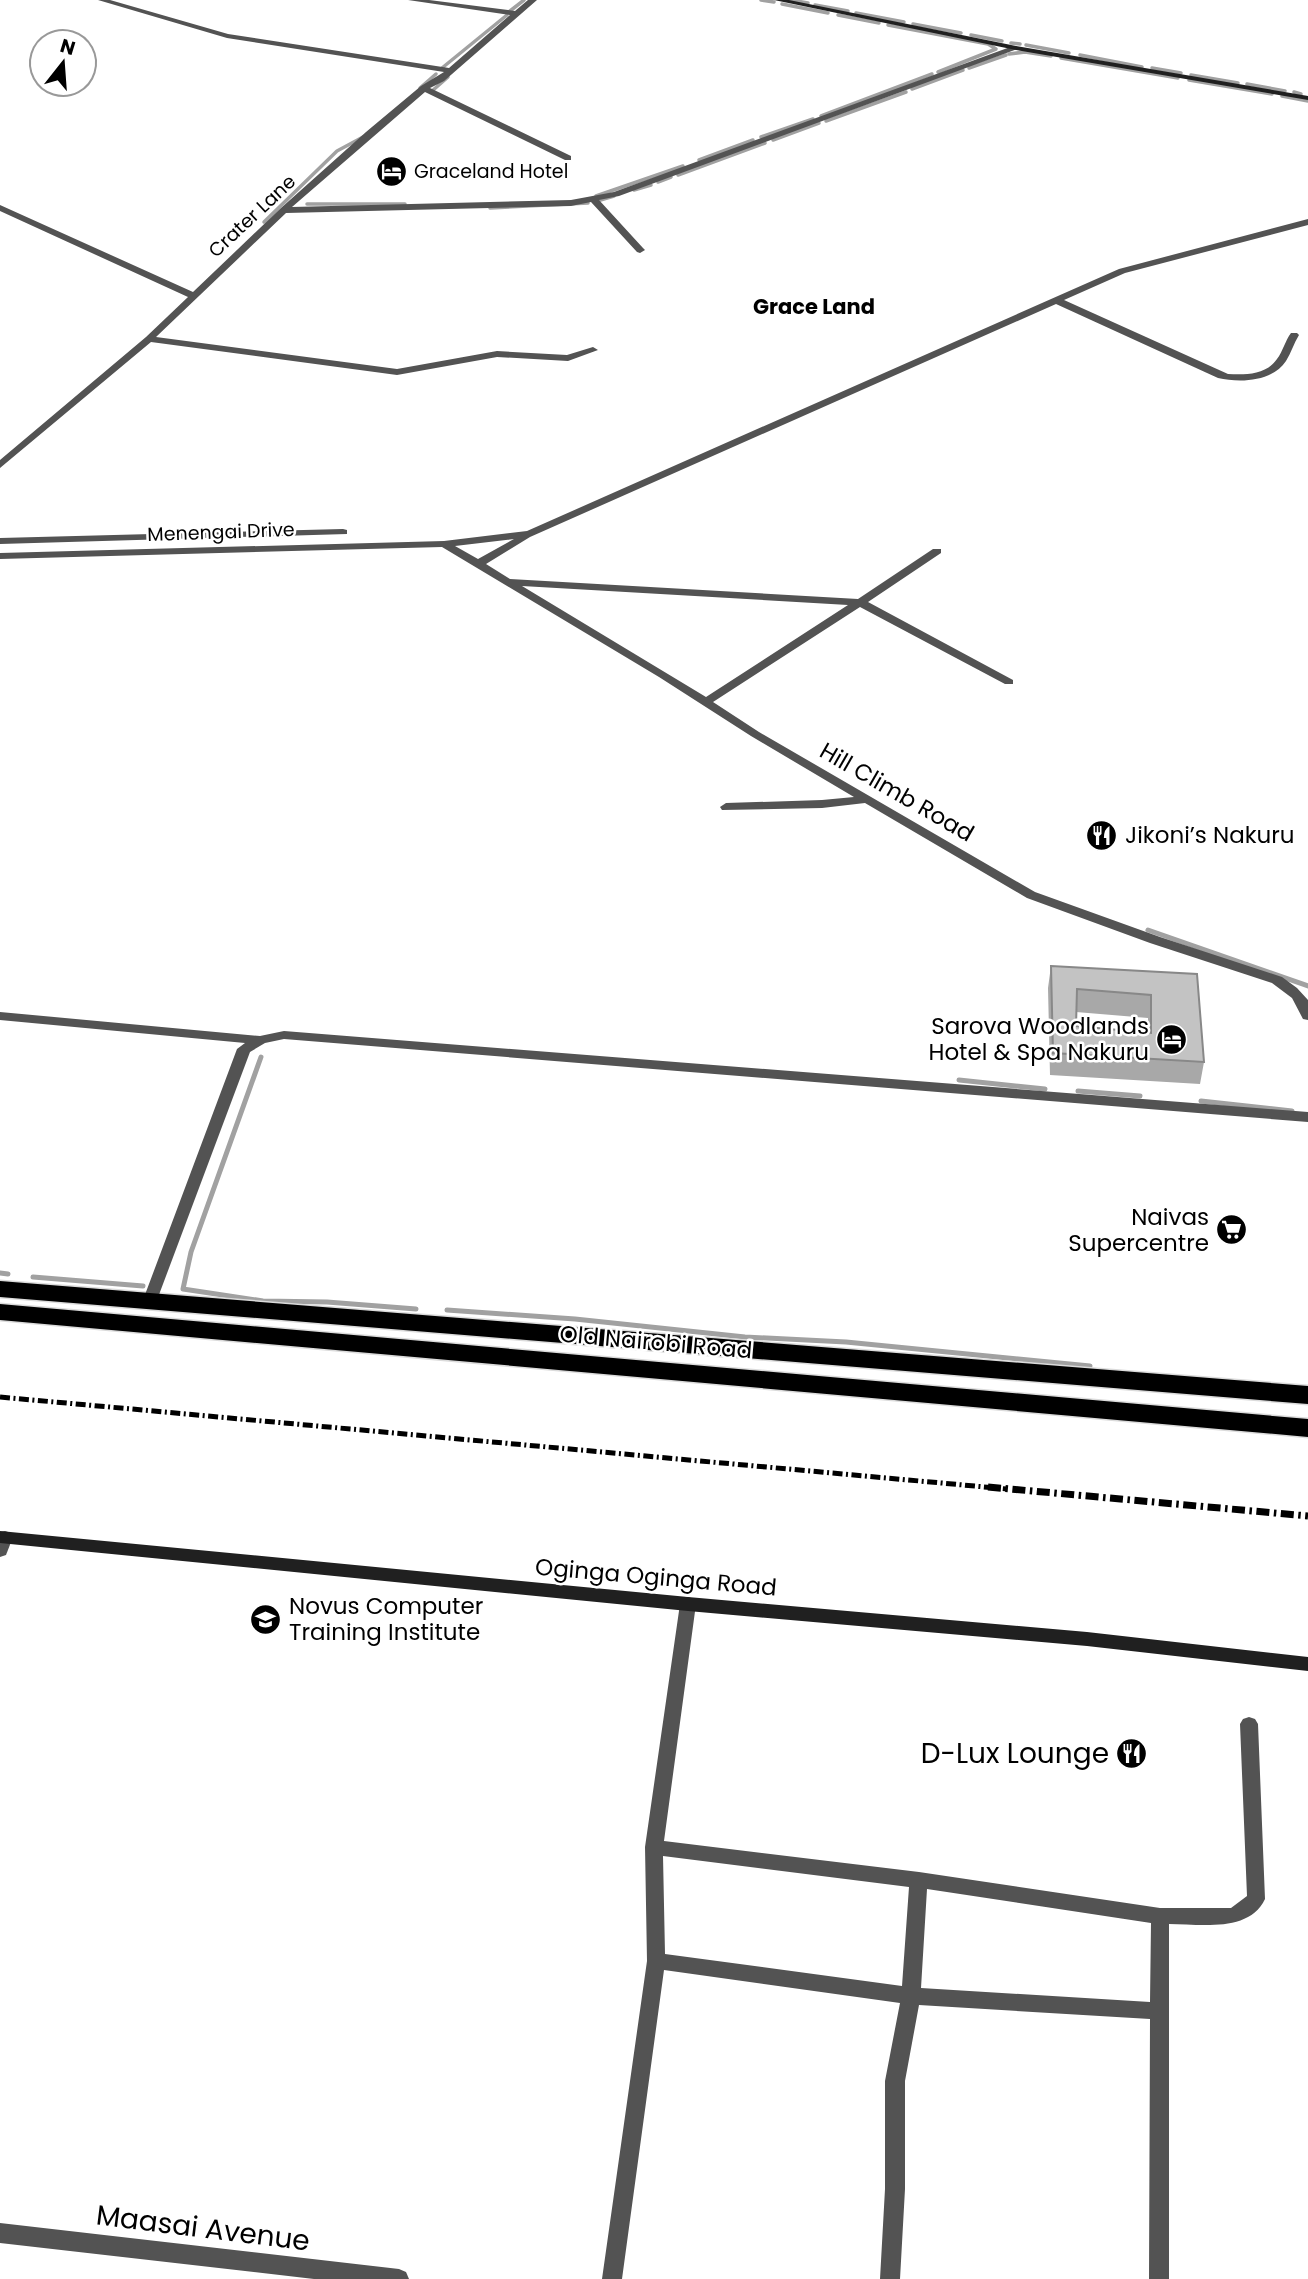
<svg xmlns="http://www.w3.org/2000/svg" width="1308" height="2279" viewBox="0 0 1308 2279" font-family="Poppins,sans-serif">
<rect width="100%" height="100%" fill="#fff"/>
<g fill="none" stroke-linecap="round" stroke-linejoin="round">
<g stroke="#a1a1a1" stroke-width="3.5">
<path d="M761,0l13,2"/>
<path d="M791,0l17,3"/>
<path d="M782,4l46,9"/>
<path d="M815,5l33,6"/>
<path d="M510,11l14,-11"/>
<path d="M856,13l48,9"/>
<path d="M838,15l41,8"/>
<path d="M913,24l48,9"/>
<path d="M888,25l100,19 8,5 -58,23"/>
<path d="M971,35l31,6"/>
<path d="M1011,43l9,1"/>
<path d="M1026,45l43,8"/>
<path d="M1009,54l16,-2 26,4"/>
<path d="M1080,55l62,12"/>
<path d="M1061,58l117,20"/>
<path d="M442,68l65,-53"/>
<path d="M969,68l37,-13"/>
<path d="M1152,68l29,5"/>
<path d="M1191,75l47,8"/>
<path d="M1189,80l83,14"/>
<path d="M1247,84l38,7"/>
<path d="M420,88l16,-14"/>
<path d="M912,89l51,-19"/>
<path d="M432,91l16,-14"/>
<path d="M1294,92l7,2"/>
<path d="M1282,96l26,5"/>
<path d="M821,116l111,-42"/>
<path d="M826,121l80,-29"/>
<path d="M761,137l52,-18"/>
<path d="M773,140l46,-17"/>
<path d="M699,160l54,-20"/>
<path d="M678,175l87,-32"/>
<path d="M658,182l13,-5"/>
<path d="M634,190l17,-5"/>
<path d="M596,196l87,-30"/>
<path d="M597,201l17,-5"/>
<path d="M307,204h98"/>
<path d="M490,208l98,-5"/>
<path d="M264,222l73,-71 26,-14"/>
</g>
<g stroke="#a1a1a1" stroke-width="5">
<path d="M1148,930l160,56"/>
<path d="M261,1057l-70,195 -8,37 80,12 64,1 89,7"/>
<path d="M959,1080l86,9"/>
<path d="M1078,1091l62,5"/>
<path d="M1201,1101l91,10"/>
<path d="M0,1273l8,1"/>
<path d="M33,1277l110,9"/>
<path d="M447,1310l128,9 170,18 101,5 244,24"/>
</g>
<defs>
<g id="highway">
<path d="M0,1281l1308,105v18l-1308,-107z"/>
<path d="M0,1304l1308,115v18l-1308,-117z"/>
</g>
</defs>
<use href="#highway" stroke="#dbdbdb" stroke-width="3"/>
<g fill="#535353" fill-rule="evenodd">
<path d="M98,0h12l118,34 221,34 61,-53 -102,-15h21l86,11 13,-11h9l-93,81 -14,7 141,68v4h-6l-140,-68 -133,115 279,-7 43,-8 399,-146 7,2 -401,148 -20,4 44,48 2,2 -5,3 -3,-1 -46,-50 -20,4 -285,7 -130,124 241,32 100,-18 70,4 26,-8 5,3 -30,11 -71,-4 -100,18 -246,-33 -151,126v-8l146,-123 42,-40 -188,-86v-6l193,87 88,-84 85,-76 55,-46 23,-14 -217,-34z"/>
<path d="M1308,219v6l-183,48 -61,27 164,74c17,1 38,1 49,-15 6,-8 8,-18 14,-26h6l2,2c-5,8 -8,18 -13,26 -14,21 -46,22 -68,17l-162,-74 -526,233 -44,27 24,15 348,20 75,-50h8v4l-73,49 145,78v4h-8l-145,-77 -147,95 46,30 276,160 125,45 122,40 15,11 11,12v20l-5,-1 -11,-21 -20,-15 -122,-40 -123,-45 -162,-95 -43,5 -100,2 -2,-3 6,-4 96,-3 32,-3 -103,-61 -92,-59 -217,-130 -442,12v-6l444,-12 83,-10 592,-262zM514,539l-36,20 -23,-13zM522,586l326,19 -142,92z"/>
<path d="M343,529l4,1v4l-347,10v-6z"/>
<path d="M0,1012l260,24 24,-5 1024,81v10l-1024,-83 -19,4 -15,9 -93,248 -2,4h-10l-2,-4 94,-251 8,-6 -245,-23z"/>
<path d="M5,1531l6,2 2,4 -7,18 -6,2v-25z"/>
<path d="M688,1597l6,2 2,5 -32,237 255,31 241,36h71l16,-12 -7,-172 3,-5 6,-2 6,2 3,5 7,175c-16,34 -65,25 -96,25v355h-20l1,-260 -231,-14 -14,76v108l-5,90h-20l5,-90v-108l15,-78 -236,-33 -42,309h-20l45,-318 -2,-114 35,-243 2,-5zM663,1856l246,31 -7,99 -237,-32zM927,1889l224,34 -1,79 -229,-14z"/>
<path d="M0,2223l399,46 7,3 3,7h-95l-314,-36z"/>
</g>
<g fill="#202020" fill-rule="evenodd">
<path d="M774,0h15l227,46 292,50v4l-292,-50z"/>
<path d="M0,1531l688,66 399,35 221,25v14l-221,-25 -399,-35 -688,-68z"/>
</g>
<use href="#highway" fill="#000" fill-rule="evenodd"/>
<path stroke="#000" stroke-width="5" stroke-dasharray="10 3.5 2 3.5" stroke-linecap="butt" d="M0,1397l1007,92"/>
<path stroke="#000" stroke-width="7" stroke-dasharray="13 4.5 2.5 4.5" stroke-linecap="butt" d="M988,1487l320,29"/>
</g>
<path fill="#a8a8a8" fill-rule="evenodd" d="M1051,966l146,8 7,88 -4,22 -150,-9 -2,-87zM1076,1012l72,6v14l-72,-6z"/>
<path fill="#c3c3c3" stroke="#888" stroke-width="2" fill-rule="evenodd" d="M1051,966l146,8 7,88 -151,-9zM1077,989l74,6v38l-75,-7z"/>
<defs>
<symbol id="hotel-disc" viewBox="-11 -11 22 22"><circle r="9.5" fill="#000" stroke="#fff"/><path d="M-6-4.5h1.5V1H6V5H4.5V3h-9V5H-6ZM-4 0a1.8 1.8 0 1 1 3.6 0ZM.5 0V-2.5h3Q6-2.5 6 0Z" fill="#fff"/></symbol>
<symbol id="restaurant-disc" viewBox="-11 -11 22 22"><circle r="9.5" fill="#000" stroke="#fff"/><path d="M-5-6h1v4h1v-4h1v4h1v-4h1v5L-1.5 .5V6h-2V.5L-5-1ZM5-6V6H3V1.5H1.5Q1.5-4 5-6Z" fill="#fff"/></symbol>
<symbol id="supermarket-disc" viewBox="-11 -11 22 22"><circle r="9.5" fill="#000" stroke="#fff"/><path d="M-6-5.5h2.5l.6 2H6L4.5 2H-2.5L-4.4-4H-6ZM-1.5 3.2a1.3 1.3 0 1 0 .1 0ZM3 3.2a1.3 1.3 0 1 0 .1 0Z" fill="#fff"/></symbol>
<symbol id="university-disc" viewBox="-11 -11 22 22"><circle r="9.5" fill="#000" stroke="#fff"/><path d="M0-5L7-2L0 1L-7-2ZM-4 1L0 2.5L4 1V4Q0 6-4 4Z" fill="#fff"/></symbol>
</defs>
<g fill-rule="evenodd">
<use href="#hotel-disc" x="374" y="154" width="35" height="35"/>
<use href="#restaurant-disc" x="1084" y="818" width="35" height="35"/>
<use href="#hotel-disc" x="1154" y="1022" width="35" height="35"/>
<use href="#supermarket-disc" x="1214" y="1212" width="35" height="35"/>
<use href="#university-disc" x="248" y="1602" width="35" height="35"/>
<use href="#restaurant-disc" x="1114" y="1736" width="35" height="35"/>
</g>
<g text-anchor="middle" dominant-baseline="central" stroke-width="5" stroke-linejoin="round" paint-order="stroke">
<g font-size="19" fill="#000" stroke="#fff" text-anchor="start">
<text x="414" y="171">Graceland Hotel</text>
</g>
<g font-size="19" fill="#000" stroke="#fff">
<text transform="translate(252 216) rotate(-43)">Crater Lane</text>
<text transform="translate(221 532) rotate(-2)">Menengai Drive</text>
</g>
<g font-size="21" font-weight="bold" fill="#000" stroke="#fff">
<text x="814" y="306">Grace Land</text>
</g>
<g font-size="23" fill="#000" stroke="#fff">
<text transform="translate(897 792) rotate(30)">Hill Climb Road</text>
<text transform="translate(656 1342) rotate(5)">Old Nairobi Road</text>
<text transform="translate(656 1577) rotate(5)">Oginga Oginga Road</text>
</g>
<g font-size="23" fill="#000" stroke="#fff" text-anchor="start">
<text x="1125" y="835">Jikoni’s Nakuru</text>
<text x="1149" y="1026" text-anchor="end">Sarova Woodlands<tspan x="1149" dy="26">Hotel &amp; Spa Nakuru</tspan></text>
<text x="1209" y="1217" text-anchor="end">Naivas<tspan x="1209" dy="26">Supercentre</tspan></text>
<text x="289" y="1606">Novus Computer<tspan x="289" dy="26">Training Institute</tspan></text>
</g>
<g font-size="28" fill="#000" stroke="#fff" text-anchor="end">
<text x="1109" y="1753">D-Lux Lounge</text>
</g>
<g font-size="28" fill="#000" stroke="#fff">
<text transform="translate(203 2228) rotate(7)">Maasai Avenue</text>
</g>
</g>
<g transform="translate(63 63) rotate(17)"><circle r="33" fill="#ffffff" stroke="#999999" stroke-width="2"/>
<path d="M0-5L12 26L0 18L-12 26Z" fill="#000000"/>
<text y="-10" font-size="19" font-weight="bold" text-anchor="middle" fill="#000000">N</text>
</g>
</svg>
